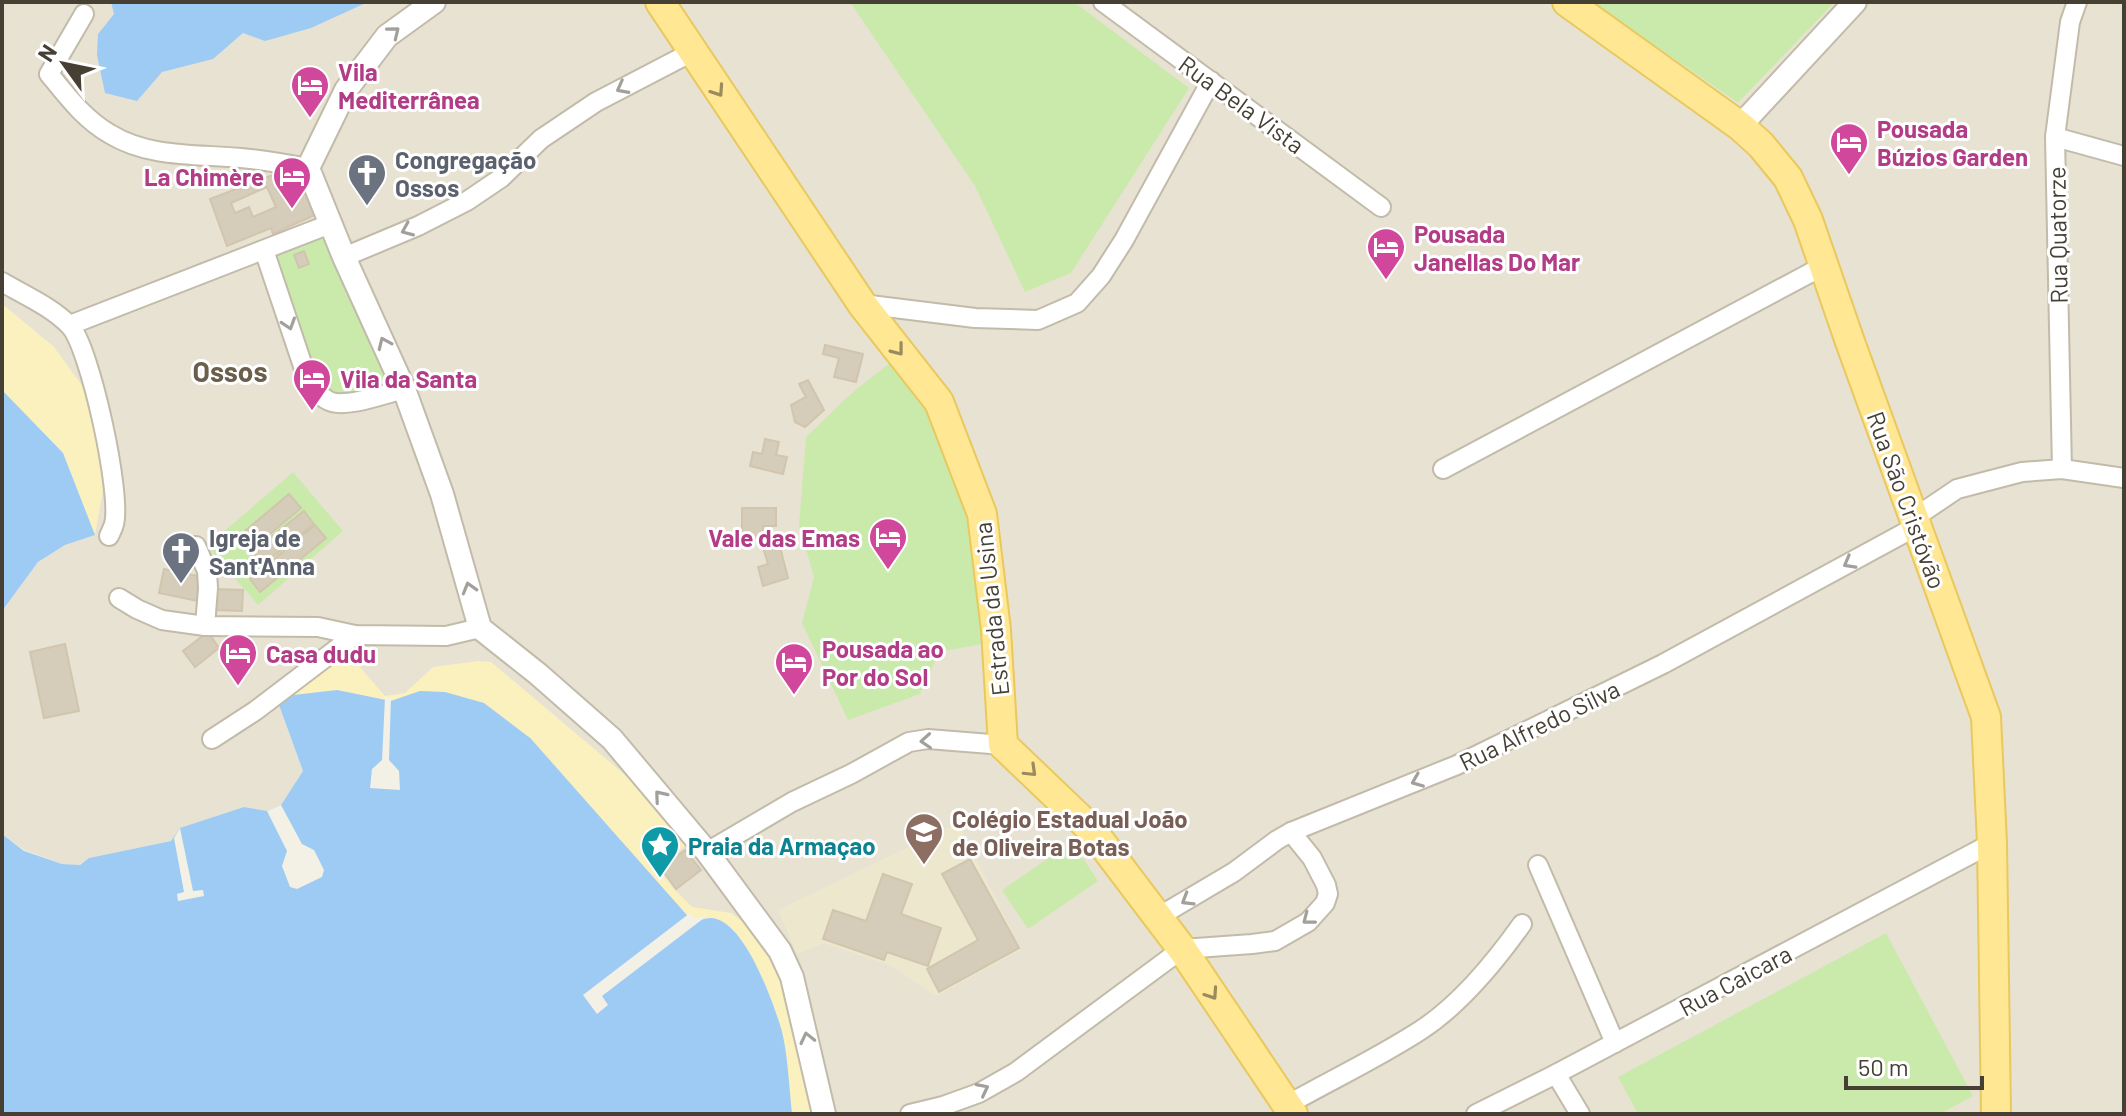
<svg xmlns="http://www.w3.org/2000/svg" width="2126" height="1116" viewBox="0 0 2126 1116" font-family="Barlow,sans-serif">
<rect width="100%" height="100%" fill="#f3f0e5"/>
<path fill="#e8e2d3" d="M2,2h1590l146,101 97,-101h289v1112h-1332l-10,-83 -89,-109 -302,-221 -115,-3 27,73 -22,34 -14,6 -23,-4 -63,21 -10,13 -82,17 -9,7 -18,-1 -38,-14 -22,-16v-223l36,-49 27,-17 30,-10 -41,-188 -52,-43z"/>
<path fill="#ede7ce" d="M958,823l63,127 -85,46 -47,-31 -65,-22 -27,11 -19,-44z"/>
<g fill="#caeaac">
<path d="M850,2h224l115,86 -118,185 -46,19 -50,-106z"/>
<path d="M1592,2h243l-97,101z"/>
<path d="M331,231l62,147 -47,18 -15,-5 -14,-16 -45,-122z"/>
<path d="M890,363l37,48 44,111 11,122 -43,8 -19,42 -72,26 -46,-97 12,-46 -15,-52 7,-88 47,-45z"/>
<path d="M293,472l50,59 -85,74 -51,-59z"/>
<path d="M1072,842l26,39 -70,48 -26,-39z"/>
<path d="M1886,933l87,163 -33,18h-302l-20,-37z"/>
</g>
<g fill="#faf1bf">
<path d="M2,304l52,43 32,44 19,87 -10,57 -32,-82 -61,-63z"/>
<path d="M335,656h15l35,40 20,-3 28,-26 45,-6 13,1 139,117 46,51 9,16 -29,21 19,23 17,17 39,6 16,12 22,29 17,28 30,132h-24l-10,-83 -58,-108 -11,-5 -20,4 -163,-185 -110,-46 -29,10 -115,-4z"/>
</g>
<g fill="#9ecbf3">
<path d="M111,2h257l-57,26 -46,13 -22,-8 -30,26 -51,13 -25,29 -32,-8 -8,-38 1,-21 16,-20z"/>
<path d="M2,390l61,63 32,82 -30,10 -27,17 -36,49z"/>
<path d="M337,690l54,11 29,-10 25,1 39,11 46,35 163,184c5,-1 12,-4 18,-4 33,1 62,84 70,110 7,25 8,60 11,86h-790v-280l22,17 38,13 18,1 9,-7 82,-17 9,-13 64,-21 23,4 14,-6 22,-34 -27,-74z"/>
</g>
<g fill="#f3f0e5">
<path d="M385,697h6l-2,63 10,11 1,19 -30,-2 2,-19 10,-9z"/>
<path d="M281,805l21,39 12,6 10,20 -2,7 -25,12 -7,-2 -8,-21 5,-15 -20,-40z"/>
<path d="M180,828l13,63 10,-1 1,6 -26,5 -1,-7 7,-2 -10,-54z"/>
<path d="M690,913l5,5 13,-3 -106,81 6,9 -11,9 -14,-19z"/>
</g>
<g fill="#d6ccba" stroke="#d1c5ad" stroke-width="2" fill-rule="evenodd">
<path d="M291,168l26,46 -44,20 -2,-6 -44,18 -17,-47zM267,187l9,20 -23,10 -4,-10 -14,6 -4,-10z"/>
<path d="M304,251l5,13 -10,4 -5,-13z"/>
<path d="M825,345l38,9 -7,28 -22,-5 5,-19 -16,-4z"/>
<path d="M808,380l16,30 -19,17 -10,-5 -4,-17 15,-8 -7,-13z"/>
<path d="M765,439l14,3 -3,13 11,2 -4,17 -33,-8 3,-14 9,2z"/>
<path d="M289,494l12,14 -50,42 -12,-14z"/>
<path d="M742,508h34v18h-13v12h-21z"/>
<path d="M304,511l10,13 -51,40 -10,-13z"/>
<path d="M315,525l11,13 -66,54 -10,-13z"/>
<path d="M779,543l9,35 -25,8 -5,-19 10,-3 -5,-17z"/>
<path d="M164,569l39,8 -5,24 -39,-8z"/>
<path d="M215,589l28,1 -1,21 -28,-1z"/>
<path d="M208,632l11,16 -24,19 -12,-16z"/>
<path d="M65,644l14,67 -35,7 -14,-66z"/>
<path d="M685,850l16,20 -25,19 -15,-21z"/>
<path d="M970,859l49,89 -80,44 -12,-23 51,-29 -36,-66z"/>
<path d="M883,874l29,10 -11,30 40,14 -13,38 -41,-14 -3,8 -61,-21 10,-29 33,11z"/>
</g>
<g fill="none" stroke-linecap="round" stroke-linejoin="round">
<defs>
<g id="minor">
<path d="M1103,2l278,205"/>
<path d="M84,14l-35,60c18,22 35,45 61,60 39,24 87,20 131,24 23,2 45,6 67,10"/>
<path d="M2055,137l69,19"/>
<path d="M264,250l43,128c6,9 12,18 22,23 16,8 58,-8 75,-12"/>
<path d="M344,257l74,-31 49,-25 34,-23 40,-39 55,-37 96,-50"/>
<path d="M2,282c22,13 50,25 68,44 20,21 52,169 44,198 -1,4 -3,8 -5,12"/>
<path d="M862,304l113,14 63,2 39,-17 24,-27 23,-36 87,-159"/>
<path d="M70,325l260,-101"/>
<path d="M1443,469l382,-204"/>
<path d="M2062,469l-7,-332 15,-115 7,-20"/>
<path d="M1914,518l43,-29 65,-17 40,-3 62,9"/>
<path d="M196,546l11,25 1,17 -3,38"/>
<path d="M119,598l18,11 25,11 43,6 113,1 37,8 91,1 34,-8"/>
<path d="M212,739l43,-28 100,-76"/>
<path d="M707,852l85,-50 59,-28 58,-32 19,-3 75,6"/>
<path d="M1538,865l77,178"/>
<path d="M1158,917l76,-45 43,-32 14,-8 166,-67 206,-101 254,-138"/>
<path d="M1556,1074l24,40"/>
<path d="M1287,1105c44,-25 91,-47 134,-75 40,-26 74,-68 101,-106"/>
<path d="M910,1114l33,-8 36,-13 37,-21 166,-123 70,-5 23,-3 33,-19 17,-19 3,-9 -2,-9 -14,-27 -21,-26"/>
<path d="M1476,1114l80,-40 436,-231"/>
</g>
<g id="tertiary">
<path d="M434,2l-47,34 -41,54 -38,78 36,89 60,132 38,105 38,134 58,46 74,65 95,113 73,99 12,26 32,137"/>
<path d="M1740,126l115,-124"/>
</g>
<g id="primary">
<path d="M660,2l202,302 77,98 43,112 14,116 7,115 88,84 91,120 111,165"/>
<path d="M1567,2l173,124 21,19 27,33 20,42 41,119 137,378 6,126 4,271"/>
</g>
</defs>
<use href="#minor" stroke="#c2bbaa" stroke-width="22"/>
<use href="#tertiary" stroke="#c2bbaa" stroke-width="26"/>
<use href="#primary" stroke="#e9c85e" stroke-width="32"/>
<use href="#minor" stroke="#fff" stroke-width="18"/>
<use href="#tertiary" stroke="#fff" stroke-width="22"/>
<use href="#primary" stroke="#ffe793" stroke-width="28"/>
</g>
<defs><path id="oneway-chevron" d="M-2-3.5L2.5 0L-2 3.5" fill="none" stroke-width="1.6" stroke-linecap="round" stroke-linejoin="round" transform="scale(2)"/></defs>
<g stroke="#a2a09a">
<use href="#oneway-chevron" transform="translate(394 32) rotate(-39)"/>
<use href="#oneway-chevron" transform="translate(622 88) rotate(152)"/>
<use href="#oneway-chevron" transform="translate(407 230) rotate(157)"/>
<use href="#oneway-chevron" transform="translate(289 324) rotate(72)"/>
<use href="#oneway-chevron" transform="translate(384 343) rotate(-114)"/>
<use href="#oneway-chevron" transform="translate(1849 563) rotate(151)"/>
<use href="#oneway-chevron" transform="translate(469 588) rotate(-106)"/>
<use href="#oneway-chevron" transform="translate(926 741) rotate(176)"/>
<use href="#oneway-chevron" transform="translate(1417 781) rotate(158)"/>
<use href="#oneway-chevron" transform="translate(660 796) rotate(-130)"/>
<use href="#oneway-chevron" transform="translate(1187 900) rotate(149)"/>
<use href="#oneway-chevron" transform="translate(1308 919) rotate(142)"/>
<use href="#oneway-chevron" transform="translate(807 1038) rotate(-103)"/>
<use href="#oneway-chevron" transform="translate(983 1089) rotate(-27)"/>
</g>
<g stroke="#998b5f">
<use href="#oneway-chevron" transform="translate(718 91) rotate(56)"/>
<use href="#oneway-chevron" transform="translate(898 350) rotate(52)"/>
<use href="#oneway-chevron" transform="translate(1031 771) rotate(44)"/>
<use href="#oneway-chevron" transform="translate(1212 994) rotate(56)"/>
</g>
<defs>
<symbol id="hotel-pin" viewBox="-11 -11 22 30"><path d="M0 17L-7.5 6A9.5 9.5 0 1 1 7.5 6Z" fill="#d1479c" stroke="#fff"/><path d="M-6-4.5h1.5V1H6V5H4.5V3h-9V5H-6ZM-4 0a1.8 1.8 0 1 1 3.6 0ZM.5 0V-2.5h3Q6-2.5 6 0Z" fill="#fff"/></symbol>
<symbol id="church-pin" viewBox="-11 -11 22 30"><path d="M0 17L-7.5 6A9.5 9.5 0 1 1 7.5 6Z" fill="#6b7280" stroke="#fff"/><path d="M-1.2-6h2.4v3.5h3.3v2.4h-3.3V6h-2.4V-.1h-3.3v-2.4h3.3Z" fill="#fff"/></symbol>
<symbol id="school-pin" viewBox="-11 -11 22 30"><path d="M0 17L-7.5 6A9.5 9.5 0 1 1 7.5 6Z" fill="#8d6e63" stroke="#fff"/><path d="M0-5L7-2L0 1L-7-2ZM-4 1L0 2.5L4 1V4Q0 6-4 4Z" fill="#fff"/></symbol>
<symbol id="sight-pin" viewBox="-11 -11 22 30"><path d="M0 17L-7.5 6A9.5 9.5 0 1 1 7.5 6Z" fill="#0f9aa8" stroke="#fff"/><path d="M0-6L1.8-2.2L6-1.7L2.9 1.2L3.7 5.4L0 3.3L-3.7 5.4L-2.9 1.2L-6-1.7L-1.8-2.2Z" fill="#fff"/></symbol>
</defs>
<g fill-rule="evenodd">
<use href="#hotel-pin" x="288" y="63" width="44" height="60"/>
<use href="#hotel-pin" x="1827" y="120" width="44" height="60"/>
<use href="#church-pin" x="345" y="151" width="44" height="60"/>
<use href="#hotel-pin" x="270" y="154" width="44" height="60"/>
<use href="#hotel-pin" x="1364" y="225" width="44" height="60"/>
<use href="#hotel-pin" x="290" y="356" width="44" height="60"/>
<use href="#hotel-pin" x="866" y="515" width="44" height="60"/>
<use href="#church-pin" x="159" y="529" width="44" height="60"/>
<use href="#hotel-pin" x="216" y="631" width="44" height="60"/>
<use href="#hotel-pin" x="772" y="640" width="44" height="60"/>
<use href="#school-pin" x="902" y="810" width="44" height="60"/>
<use href="#sight-pin" x="638" y="823" width="44" height="60"/>
</g>
<g text-anchor="middle" dominant-baseline="central" stroke-width="6" stroke-linejoin="round" paint-order="stroke">
<g font-size="24" font-weight="bold" fill="#b23c85" stroke="#fff" text-anchor="start">
<text x="338" y="71">Vila<tspan x="338" dy="28">Mediterrânea</tspan></text>
<text x="1877" y="128">Pousada<tspan x="1877" dy="28">Búzios Garden</tspan></text>
<text x="264" y="176" text-anchor="end">La Chimère</text>
<text x="1414" y="233">Pousada<tspan x="1414" dy="28">Janellas Do Mar</tspan></text>
<text x="340" y="378">Vila da Santa</text>
<text x="860" y="537" text-anchor="end">Vale das Emas</text>
<text x="822" y="648">Pousada ao<tspan x="822" dy="28">Por do Sol</tspan></text>
<text x="266" y="653">Casa dudu</text>
</g>
<g font-size="24" fill="#464034" stroke="#fff">
<text transform="translate(1242 104) rotate(36)">Rua Bela Vista</text>
<text transform="translate(2057 235) rotate(-91)">Rua Quatorze</text>
<text transform="translate(1907 500) rotate(70)">Rua São Cristóvão</text>
<text transform="translate(991 609) rotate(-96)">Estrada da Usina</text>
<text transform="translate(1539 725) rotate(-26)">Rua Alfredo Silva</text>
<text transform="translate(1735 980) rotate(-28)">Rua Caicara</text>
</g>
<g font-size="24" font-weight="bold" fill="#5b616d" stroke="#fff" text-anchor="start">
<text x="395" y="159">Congregação<tspan x="395" dy="28">Ossos</tspan></text>
<text x="209" y="537">Igreja de<tspan x="209" dy="28">Sant'Anna</tspan></text>
</g>
<g font-size="24" font-weight="bold" fill="#785e54" stroke="#fff" text-anchor="start">
<text x="952" y="818">Colégio Estadual João<tspan x="952" dy="28">de Oliveira Botas</tspan></text>
</g>
<g font-size="24" font-weight="bold" fill="#0d838f" stroke="#fff" text-anchor="start">
<text x="688" y="845">Praia da Armaçao</text>
</g>
<g font-size="28" font-weight="bold" fill="#6a5f4b" stroke="#fff">
<text x="230" y="371">Ossos</text>
</g>
</g>
<rect width="2126" height="1116" fill="none" stroke="#464034" stroke-width="8"/>
<g transform="translate(64 64) rotate(303)" stroke="#ffffff" stroke-width="6" paint-order="stroke">
<path d="M0-6L14 30L0 20L-14 30Z" fill="#464034"/>
<text y="-12" font-size="22" font-weight="bold" text-anchor="middle" fill="#464034">N</text>
</g>
<path d="M1846 1076v12h136v-12" fill="none" stroke="#464034" stroke-width="4"/>
<text x="1858" y="1076" font-size="24" fill="#464034" stroke="#ffffff" stroke-width="6" paint-order="stroke">50 m</text>
</svg>
